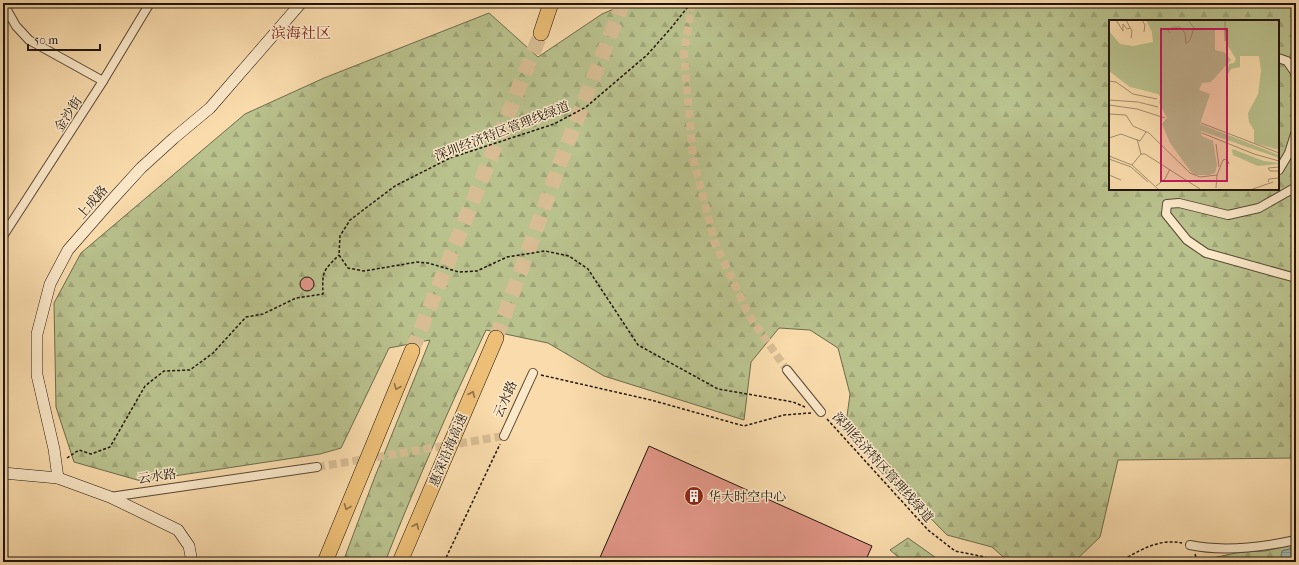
<svg xmlns="http://www.w3.org/2000/svg" width="1299" height="565" viewBox="0 0 1299 565" font-family="'IM FELL French Canon','Noto Serif SC',serif">
<defs>
<pattern id="forest-firs" width="22" height="20" patternUnits="userSpaceOnUse"><rect width="22" height="20" fill="#b9c18d"/><path d="M5 1l3.5 6h-7zM16 11l3.5 6h-7z" fill="#9fa578"/></pattern>
<pattern id="water-rules" width="6" height="5" patternUnits="userSpaceOnUse"><rect width="6" height="5" fill="#a1b9b4"/><path d="M0 2.5h6" fill="none" stroke="#8a9e9a"/></pattern>
</defs>
<rect width="100%" height="100%" fill="#f9dbac"/>
<filter id="stains"><feTurbulence type="fractalNoise" baseFrequency=".005" numOctaves="4"/><feColorMatrix values="0 0 0 0 .2 0 0 0 0 .09 0 0 0 0 .02 0 0 0 .5 -.17"/></filter>
<radialGradient id="worn" r=".72"><stop offset=".6" stop-color="#630" stop-opacity="0"/><stop offset="1" stop-color="#630" stop-opacity=".3"/></radialGradient>
<g fill="url(#forest-firs)" stroke="#6c6c4d" fill-rule="evenodd">
<path d="M628,3h668v455l-178,2 -18,77 -26,25h-65l-17,-15 -45,-12 -102,-104 5,-37 -12,-46 -28,-18 -31,-2 -28,34 -7,58 -140,-44 -56,-33 -62,-13c-36,76 -70,153 -101,232h-42l31,-83 56,-139 -41,8 -48,100 -21,6 -179,27 -67,-19 -18,-55 -2,-104 27,-50 164,-139 79,-36 165,-65 49,44 64,-43zM1110,21h168v168h-168z"/>
<path d="M908,538l31,22 9,2h-44l-14,-12z"/>
<path d="M1296,544v18h-132l10,-4 33,1 34,-7 24,-1z"/>
</g>
<path fill="url(#water-rules)" stroke="#6d7871" d="M1296,547v15h-12l-3,-6 1,-5z"/>
<g fill="#e19687" stroke="#20160d">
<circle cx="307" cy="284" r="7"/>
<path d="M649,446l223,100 -7,16h-267z"/>
</g>
<g fill="none" stroke-linecap="round" stroke-linejoin="round">
<g stroke="#d8bd94" stroke-width="8" stroke-dasharray="8 4" stroke-linecap="butt">
<path d="M692,3l-8,51 9,104 22,85 35,74 37,53"/>
<path d="M317,467l187,-31"/>
</g>
<g stroke="#d8bd94" stroke-width="15" stroke-dasharray="15 8" stroke-linecap="butt">
<path d="M496,338l72,-196 55,-139"/>
<path d="M412,351l129,-318"/>
</g>
<defs>
<g id="street">
<path d="M3,3l13,23 13,14 74,41"/>
<path d="M1278,58l9,3 9,13"/>
<path d="M1279,170l10,-17 7,-22"/>
<path d="M1296,187l-37,21 -31,7 -49,-12 -12,1 -1,10 21,26 19,13 90,25"/>
<path d="M3,236l100,-155 47,-78"/>
<path d="M787,370l34,42"/>
<path d="M504,436l29,-63"/>
<path d="M110,497l207,-30"/>
<path d="M1190,545c33,7 73,2 106,-5"/>
</g>
<g id="secondary">
<path d="M3,473l55,5 52,19 68,33 11,16 3,16"/>
<path d="M58,478l-4,-29 -17,-74v-41l13,-50 18,-34 42,-48 31,-34 33,-30 36,-30 91,-105"/>
</g>
<g id="highway">
<path d="M541,33l10,-30"/>
<path d="M325,562l87,-211"/>
<path d="M400,562l96,-224"/>
</g>
</defs>
<use href="#street" stroke="#564735" stroke-width="10"/>
<use href="#secondary" stroke="#20160d" stroke-width="12"/>
<use href="#highway" stroke="#20160d" stroke-width="16"/>
<g stroke="#20160d" stroke-width="1.5" stroke-dasharray="3 2" stroke-linecap="butt">
<path d="M691,3l-20,25 -24,27 -61,52 -32,17 -104,34 -55,28 -45,34 -10,16 -1,19 9,13 16,3 53,-9 11,1 31,9 18,-1 30,-14 38,-6 24,5 19,13 50,76 80,44 41,7 34,6 12,5"/>
<path d="M541,375l110,25 93,26 40,-11 27,-2"/>
<path d="M827,419l101,111 27,21 30,6 9,5"/>
<path d="M67,458l12,-8 12,4 19,-7 35,-61 19,-15 26,-1 23,-17 33,-36 17,-3 33,-16 27,-4c-1,-23 0,-23 16,-39"/>
<path d="M1195,554l2,6 -1,2"/>
<path d="M444,562l56,-118"/>
<path d="M1119,562c20,-11 39,-24 63,-19"/>
</g>
<use href="#street" stroke="#fbe8c9" stroke-width="8"/>
<use href="#secondary" stroke="#fbe8c9" stroke-width="11"/>
<use href="#highway" stroke="#ecbe76" stroke-width="15"/>
</g>
<defs><path id="oneway-chevron" d="M-2-3.5L2.5 0L-2 3.5" fill="none" stroke-width="1.6" stroke-linecap="round" stroke-linejoin="round"/></defs>
<g stroke="#907247">
<use href="#oneway-chevron" transform="translate(397 387) rotate(112)"/>
<use href="#oneway-chevron" transform="translate(472 394) rotate(-67)"/>
<use href="#oneway-chevron" transform="translate(347 507) rotate(112)"/>
<use href="#oneway-chevron" transform="translate(416 526) rotate(-67)"/>
</g>
<defs>
<symbol id="building-disc" viewBox="-11 -11 22 22"><circle r="9.5" fill="#8f2418" stroke="#fbe8c9"/><path d="M-4-6H4V6H1V3H-1V6H-4ZM-2.5-4.3h1.7v1.8h-1.7ZM.8-4.3h1.7v1.8H.8ZM-2.5-1h1.7V.8h-1.7ZM.8-1h1.7V.8H.8Z" fill="#fff"/></symbol>
</defs>
<g fill-rule="evenodd">
<use href="#building-disc" x="683" y="485" width="22" height="22"/>
</g>
<g text-anchor="middle" dominant-baseline="central" stroke-width="3" stroke-linejoin="round" paint-order="stroke">
<g font-size="13" fill="#20160d" stroke="#fbe8c9">
<text transform="translate(68 114) rotate(-57)">金沙街</text>
<text transform="translate(502 131) rotate(-21)">深圳经济特区管理线绿道</text>
<text transform="translate(92 202) rotate(-49)">上成路</text>
<text transform="translate(505 399) rotate(-66)">云水路</text>
<text transform="translate(448 450) rotate(-67)">惠深沿海高速</text>
<text transform="translate(883 467) rotate(48)">深圳经济特区管理线绿道</text>
<text transform="translate(157 476) rotate(-8)">云水路</text>
</g>
<g font-size="13" fill="#20160d" stroke="#fbe8c9" text-anchor="start">
<text x="708" y="496">华大时空中心</text>
</g>
<g font-size="15" fill="#7a1f14" stroke="#fbe8c9">
<text x="301" y="33">滨海社区</text>
</g>
</g>
<g transform="translate(1109 20)">
<rect width="170" height="170" fill="#f9dbac"/>
<path d="M37,0h133v130l-25,-7v-13l-5,-8 -1,-9 10,-19 3,-23 -2,-15h-19v11l-9,2 -5,8 3,-13 5,-1 2,-4 -10,-16 -2,-15 -9,1v21l9,2 7,8 -20,22 -9,1 -3,7 11,4 -10,30 79,31v3l-78,-27 1,5 11,5 4,24 -2,8 -6,2h-13l-5,-3 -21,-29 -8,-19 5,-6 -8,-16 2,-5 -3,-3 -28,-7 -21,-16v-40l11,13 13,2 20,-4 -1,-10zM123,129l32,12 15,2v1l-21,2 -25,-11z" fill="#b9c18d"/>
<path fill="none" stroke="#a28c6c" stroke-width="1" d="M7,0l7,11v-7l4,5 3,-1M17,0l6,11 -1,7M33,0l3,5 -1,7M61,13l-2,-3 5,-3h7l5,6 1,11 4,-4 4,-12 -6,-8M116,21v-21M0,61l7,1 17,12 24,5M0,80l29,2 20,5M0,85l28,4 28,9M0,94l17,1 7,11 16,7 41,40 10,4 17,-2M92,103l78,30M93,113l52,21 25,7M0,118l12,-4 19,7 6,-9M28,119l4,15h4l55,35M107,124l3,23M0,136l23,9 27,25M0,139l22,8 17,15M23,145l9,-11M170,147l-11,1 2,3h9M0,155l12,5M159,162l1,-3 10,-1M47,166l9,-7 5,-10M107,168l1,-13 6,-15 4,-1 2,5M86,170h32M141,170l23,-8"/>
<path fill="#c2185b" fill-opacity="0.15" stroke="#c2185b" stroke-width="2" d="M52,9h66v152h-66z"/>
<rect width="170" height="170" fill="none" stroke="#20160d" stroke-width="2"/>
</g>
<rect width="1299" height="565" fill="none" stroke="#f9dbac" stroke-width="16"/>
<rect x="4" y="4" width="1291" height="557" fill="none" stroke="#20160d" stroke-width="2"/>
<rect x="8" y="8" width="1283" height="549" fill="none" stroke="#20160d"/>
<path d="M28 44v6h72v-6" fill="none" stroke="#20160d" stroke-width="2"/>
<text x="34" y="44" font-size="12" fill="#20160d" stroke="#fbe8c9" stroke-width="3" paint-order="stroke">50 m</text>
<rect width="100%" height="100%" filter="url(#stains)"/>
<rect width="100%" height="100%" fill="url(#worn)"/>
</svg>
